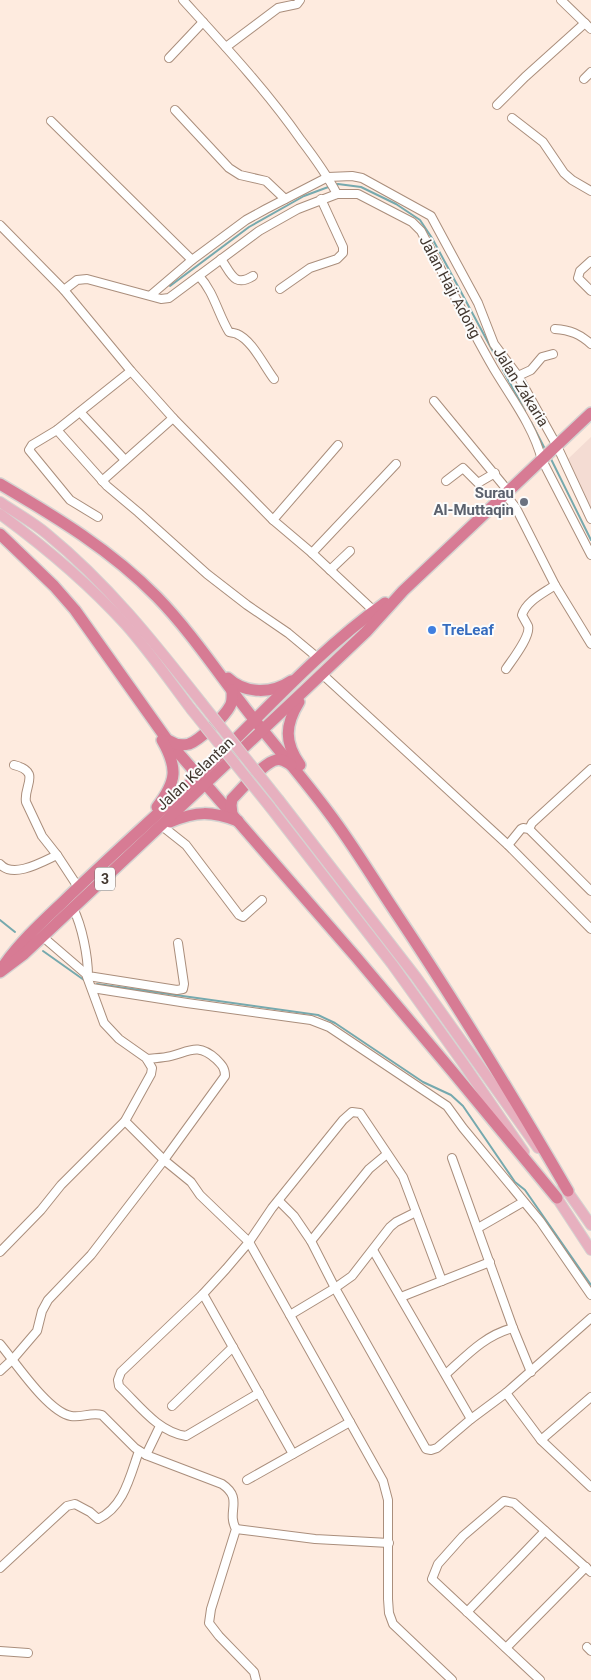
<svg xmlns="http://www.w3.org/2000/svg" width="591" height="1680" viewBox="0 0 591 1680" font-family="Roboto,sans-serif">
<rect width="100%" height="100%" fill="#feebdf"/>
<path fill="#f4dcd3" d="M591,437v71l-23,-49z"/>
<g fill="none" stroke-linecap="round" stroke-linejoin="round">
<g stroke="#76a9ae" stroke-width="2">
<path d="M335,185l3,-1 23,3 35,17 24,16 12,18 93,173"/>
<path d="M170,286l79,-59 55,-31 27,-10"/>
<path d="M531,422l14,27"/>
<path d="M550,457l41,83"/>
<path d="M0,920l15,12"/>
<path d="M43,951l41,29"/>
<path d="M97,984l221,31 17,8 88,59 28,13 12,11 52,76 10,8 66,95"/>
</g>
<defs>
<g id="minor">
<path d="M183,0c41,45 83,90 118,140 13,17 26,35 36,54"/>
<path d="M561,0l30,29"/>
<path d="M226,47l52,-39 19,-4 3,-4"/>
<path d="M169,58l34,-36"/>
<path d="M584,79l7,-7"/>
<path d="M497,105l28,-28 60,-54"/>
<path d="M175,110l54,58 11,7 26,6 19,18"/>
<path d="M512,118l31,24 21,31 8,7 19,11"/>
<path d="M51,121l141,139"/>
<path d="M0,225l64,65 67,81 42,47 100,102 39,33 62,58"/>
<path d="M221,259c10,14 13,29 32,17"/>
<path d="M591,261l-11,10 -2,7 13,13"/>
<path d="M199,276c15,16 19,38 30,56 3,1 6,1 8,2 15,6 27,32 37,45"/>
<path d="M280,289l30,-21 27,-9 6,-6v-6l-22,-48"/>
<path d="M64,290l13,-10 10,-1 74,20 8,-1 90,-67 39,-22 39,-15h21l54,28 9,9c24,46 47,93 73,138 18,30 39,57 48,91l49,95"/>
<path d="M151,295l41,-35 54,-40 20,-11 62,-32 24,-1 10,2 69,38 47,87 16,41 24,32 39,70 34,73"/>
<path d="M555,329c15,1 25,5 36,15"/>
<path d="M518,376l13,-6 11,-13 11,-3"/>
<path d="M434,401l75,91"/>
<path d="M80,412l45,48"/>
<path d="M57,430l50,56 31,26 69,62 40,31 41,28 30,25"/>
<path d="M102,481l71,-63"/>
<path d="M446,481l17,-13 15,15 17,-10"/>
<path d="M506,495l10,13 39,77 36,59"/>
<path d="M98,517l-28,-17 -41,-50 3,-5 25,-15 74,-59"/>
<path d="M273,520l65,-75"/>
<path d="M312,553l84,-89"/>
<path d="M330,570l20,-19"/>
<path d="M506,669c6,-9 25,-33 22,-43 -2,-4 -4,-7 -6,-11 4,-14 22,-22 33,-30"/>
<path d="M322,674l186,171 83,84"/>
<path d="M14,765c28,7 9,21 12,37l16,34 15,19"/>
<path d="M162,826l24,19 53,70 4,2 19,-17"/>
<path d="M529,829l3,-6 59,-54"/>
<path d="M508,845l13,-16 2,-1 6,1 62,62"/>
<path d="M0,864c13,15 42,-2 57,-9l21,32"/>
<path d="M73,908c9,18 15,48 15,68l89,14 6,-1 1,-5 -6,-41"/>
<path d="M92,988l95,15 124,17 18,7 118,79 16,22 77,93 51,74"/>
<path d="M125,1121l39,39 27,22 9,13 49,47 134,239 5,19v99l1,14 4,11 59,56"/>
<path d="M452,1158l61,170 18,44"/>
<path d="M279,1201l15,15 17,25 24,47 91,161 5,1 6,-2 34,-29 35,-26 85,-75"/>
<path d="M478,1228l45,-26"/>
<path d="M311,1241l58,-72 18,-15"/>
<path d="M373,1250l98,169"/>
<path d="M0,1252l41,-42 20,-25 64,-64 26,-47 1,-6 -6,-10 -27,-19 -15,-16 -18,-49 -43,-37"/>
<path d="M203,1294l90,160"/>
<path d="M401,1297l89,-35"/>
<path d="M290,1315l45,-27 17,-12 38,-49 6,-5 20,-10"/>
<path d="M0,1344c16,19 48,68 71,72 10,2 20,-4 31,-1l33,33 11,7 76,29c22,15 4,27 14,45l-25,80 -2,14 10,13 35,36 2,8"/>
<path d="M0,1371l13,-12 24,-28 5,-20 6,-11 43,-45 73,-95 61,-84c0,-8 -3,-11 -9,-17 -18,-16 -26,-8 -45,-3 -8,2 -16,2 -24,3"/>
<path d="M446,1374c20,-18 39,-39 67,-46"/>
<path d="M259,1393l-73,43c-28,-4 -47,-31 -67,-50l-1,-6 3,-8 82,-78 23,-25 23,-27 23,-34 71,-88 9,-8 8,1 43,64 39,104"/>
<path d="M506,1393l35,47 50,47"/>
<path d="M172,1406l61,-59"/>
<path d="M541,1440l50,-43"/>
<path d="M146,1455l14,-29"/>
<path d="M247,1480l103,-58"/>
<path d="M236,1529l79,10 74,4"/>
<path d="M0,1568l67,-62 8,-2 15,8 8,7c26,-12 32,-43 41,-68"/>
<path d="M467,1612l78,-81"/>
<path d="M587,1647l4,4"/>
<path d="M506,1648l80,-81"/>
<path d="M0,1651l28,2"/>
<path d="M540,1680l-108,-101 6,-15 25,-28 41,-35 10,2 77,69"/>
</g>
<g id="major">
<path d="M0,502c16,11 33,20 47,32 61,50 106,107 154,168"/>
<path d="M0,514c45,33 88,69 126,111 23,26 44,56 65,84"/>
<path d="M279,800l137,177 122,171"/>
<path d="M270,807l122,157 71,99 61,89"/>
<path d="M563,1185l28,40"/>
<path d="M553,1192l38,58"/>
</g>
<g id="highway">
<path d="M0,484c56,33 111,66 157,113 37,38 66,84 100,126 24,30 49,59 72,90 25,33 46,69 69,103 60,90 116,182 170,275"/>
<path d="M0,534l54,52 21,24 93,131 188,216 96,114 105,127"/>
<path d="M228,678c17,16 44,16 63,3"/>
<path d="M299,702c-14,23 -15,40 1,63"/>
<path d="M170,741c6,4 11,5 19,3 11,-4 36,-28 41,-38 3,-5 2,-10 2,-16"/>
<path d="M157,807c20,-26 21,-39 5,-67"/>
<path d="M232,814l-1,-9 1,-6c11,-11 31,-36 44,-39 6,-2 10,2 15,5"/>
<path d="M170,822c27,-11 41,-11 68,-1"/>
<path d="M4,965c17,-24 38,-43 59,-63 44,-43 91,-84 136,-127 61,-58 117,-123 186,-172"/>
<path d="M0,972l24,-18 282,-265 60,-57 37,-41 188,-178"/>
</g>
</defs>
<use href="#minor" stroke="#aa8e7c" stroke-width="10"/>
<use href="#major" stroke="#d5d3d1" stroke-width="12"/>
<use href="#highway" stroke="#d5d3d1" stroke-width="14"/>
<use href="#minor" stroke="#fff" stroke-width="8"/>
<use href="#major" stroke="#e7b0bf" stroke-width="10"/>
<use href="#highway" stroke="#d77b94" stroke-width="11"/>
<defs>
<g id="major-bridge">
<path d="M201,702l78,98"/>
<path d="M191,709l79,98"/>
</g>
</defs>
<use href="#major-bridge" stroke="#d5d3d1" stroke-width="12" stroke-linecap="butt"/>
<use href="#major-bridge" stroke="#e7b0bf" stroke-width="10"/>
</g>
<circle fill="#6b7280" stroke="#fcfcfc" stroke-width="2" cx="524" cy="502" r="5"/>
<circle fill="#3f7fe0" stroke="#fcfcfc" stroke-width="2" cx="432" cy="630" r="5"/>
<g text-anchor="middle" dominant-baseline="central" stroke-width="4" stroke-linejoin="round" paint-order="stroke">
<rect fill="#fcfcfc" stroke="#79716c" stroke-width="1" x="95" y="867.5" width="20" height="23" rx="4"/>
<g font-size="14" font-weight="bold" fill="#41362e">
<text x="105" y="879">3</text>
</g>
<g font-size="15" fill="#41362e" stroke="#fcfcfc">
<text transform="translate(450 287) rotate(62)">Jalan Haji Adong</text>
<text transform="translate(521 387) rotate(58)">Jalan Zakaria</text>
<text transform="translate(195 774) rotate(-43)">Jalan Kelantan</text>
</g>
<g font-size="15" font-weight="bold" fill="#5b616d" stroke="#fcfcfc" text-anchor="end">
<text x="514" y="493">Surau<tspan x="514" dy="17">Al-Muttaqin</tspan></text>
</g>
<g font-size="15" font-weight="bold" fill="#366cbe" stroke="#fcfcfc" text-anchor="start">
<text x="442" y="630">TreLeaf</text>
</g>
</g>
</svg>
